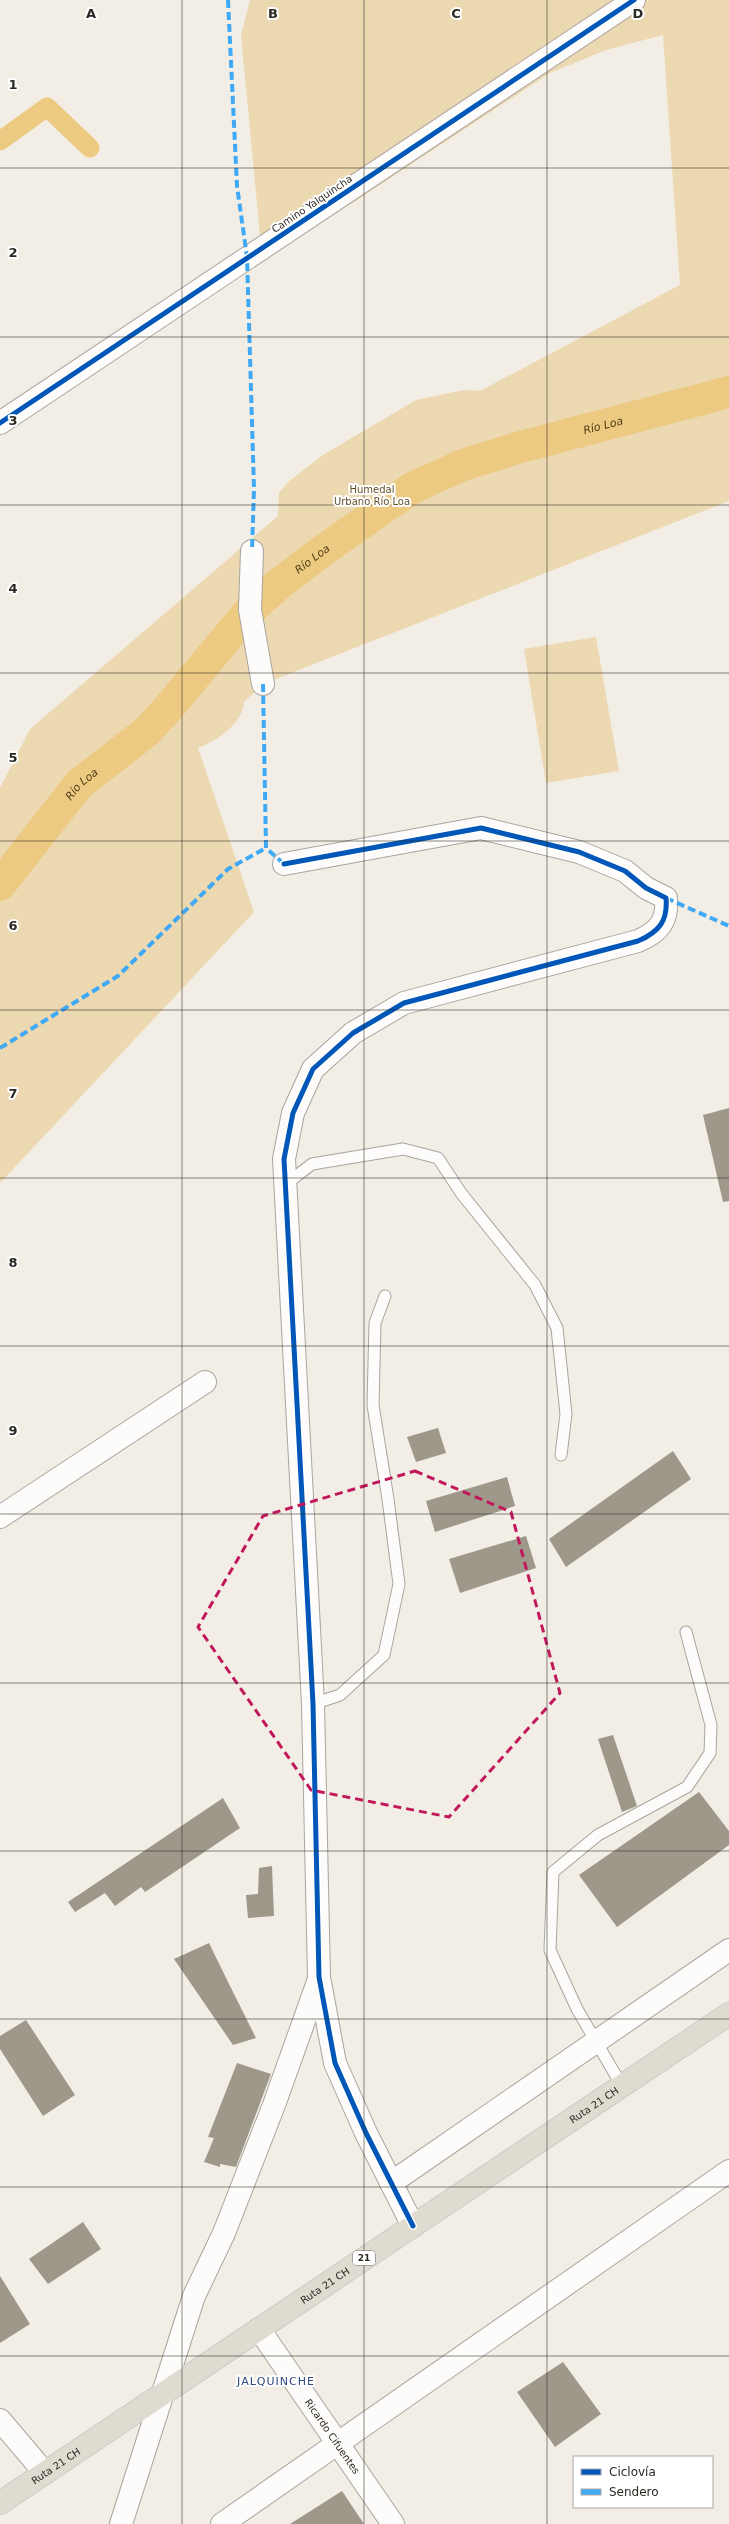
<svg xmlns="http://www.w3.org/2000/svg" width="729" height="2524" viewBox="0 0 729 2524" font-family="'DejaVu Sans',sans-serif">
<rect width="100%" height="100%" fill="#f2eee5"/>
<g fill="#ecd8b1">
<path d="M250,0h479v501l-466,183 -19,18c-1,22 -28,39 -46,46l56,164 -254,271v-395l30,-59 248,-213 1,-23 9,-11 35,-27 93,-55 48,-10 16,1 200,-106 -17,-250 -57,15 -56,23 -196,129 -92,54 -21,-221z"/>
<path d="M596,637l23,134 -73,12 -22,-134z"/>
</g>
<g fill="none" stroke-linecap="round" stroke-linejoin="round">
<path stroke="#ecca82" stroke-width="19" d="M0,141l47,-34 43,41"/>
<path stroke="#ecca82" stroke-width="32" id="s1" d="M0,885l79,-101 66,-51 20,-21 85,-102 29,-26 42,-32 91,-64 51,-23 54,-17 212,-56"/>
</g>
<g fill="#9e988a">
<path d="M729,1108v93l-6,1 -20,-87z"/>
<path d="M438,1428l8,25 -30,9 -9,-25z"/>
<path d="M673,1451l18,28 -125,88 -17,-28z"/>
<path d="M507,1477l8,29 -80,26 -9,-31z"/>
<path d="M526,1536l10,32 -76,25 -11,-34z"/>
<path d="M613,1735l24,71 -15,6 -24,-73z"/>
<path d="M699,1792l30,39v14l-112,82 -38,-52z"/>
<path d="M223,1798l17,30 -95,64 -4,-5 -26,19 -10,-13 -30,19 -7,-10z"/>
<path d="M272,1866l2,50 -26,2 -2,-23 12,-1 1,-26z"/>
<path d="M209,1943l19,39 28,56 -23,7 -59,-86z"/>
<path d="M26,2020l49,75 -32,21 -43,-67v-13z"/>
<path d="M237,2063l34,11 -35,93 -16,-3v3l-16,-5 10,-24 -6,-1z"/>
<path d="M83,2222l18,27 -53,35 -19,-25z"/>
<path d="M0,2276l30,48 -30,19z"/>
<path d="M563,2362l38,52 -46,33 -38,-55z"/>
<path d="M342,2491l22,33h-74z"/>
</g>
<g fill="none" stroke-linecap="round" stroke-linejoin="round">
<defs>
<g id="service">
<path d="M286,1184l26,-20 91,-15 35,9 23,35 74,92 22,43 9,86 -5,41"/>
<path d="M313,1704l27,-9 44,-40 15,-71 -11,-85 -15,-94 2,-82 10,-27"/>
<path d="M622,2086l-45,-77 -27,-59 3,-78 45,-37 89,-48 23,-34 1,-28 -25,-93"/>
</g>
<g id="minor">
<path d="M0,423l634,-423"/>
<path d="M252,551l-2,59 13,74"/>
<path d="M284,864l197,-36 98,24 46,19 21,17 20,10c2,23 -7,34 -28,43l-234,62 -51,30 -40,36 -20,44 -9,46 29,545 6,273 16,86 31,70 47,93"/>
<path d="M0,1517l205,-135"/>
<path d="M391,2183l338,-233"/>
<path id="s2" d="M259,2329l134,195"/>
<path d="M0,2420l45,53"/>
<path d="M121,2524l73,-228 30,-63 50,-128 45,-126"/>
<path d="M222,2524l507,-353"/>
</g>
<g id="trunk">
<path id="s3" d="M0,2503l729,-489"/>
</g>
</defs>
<use href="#service" stroke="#a8a59f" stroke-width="13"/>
<use href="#minor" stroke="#a8a59f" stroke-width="24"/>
<use href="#trunk" stroke="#cccac5" stroke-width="24"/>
<use href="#service" stroke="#fdfcfb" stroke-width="11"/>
<use href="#minor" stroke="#fdfcfb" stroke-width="22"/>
<use href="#trunk" stroke="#e0dbd0" stroke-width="22"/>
<g stroke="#3fa9f5" stroke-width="4" stroke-dasharray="8 4" stroke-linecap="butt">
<path d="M228,0l9,186 10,71 7,232 -2,62"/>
<path d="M263,684l3,164 18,16"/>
<path d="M666,898l63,28"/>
<path d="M0,1048l118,-72 110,-107 38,-21"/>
</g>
<defs>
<g id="cycleway">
<path d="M0,423l634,-423"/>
<path d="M284,864l197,-36 98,24 46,19 21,17 20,10c2,23 -7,34 -28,43l-234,62 -51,30 -40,36 -20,44 -9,46 29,545 6,273 16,86 31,70 47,93"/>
</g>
</defs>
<use href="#cycleway" stroke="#fff" stroke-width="8"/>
<use href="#cycleway" stroke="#0057b8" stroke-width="5"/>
</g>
<path fill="none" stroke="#c2185b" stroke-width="3" stroke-dasharray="8 5" stroke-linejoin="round" d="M415,1471l96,41 49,181 -111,124 -138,-27 -113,-163 65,-111z"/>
<path fill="none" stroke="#2c2923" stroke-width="1" stroke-opacity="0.55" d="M182,0v2524M364,0v2524M547,0v2524M0,168h729M0,337h729M0,505h729M0,673h729M0,841h729M0,1010h729M0,1178h729M0,1346h729M0,1514h729M0,1683h729M0,1851h729M0,2019h729M0,2187h729M0,2356h729"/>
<g text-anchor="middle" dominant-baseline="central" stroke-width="4" stroke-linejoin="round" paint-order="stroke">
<rect fill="#fff" stroke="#6b6965" stroke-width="1" x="353" y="2251" width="22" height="14" rx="3"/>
<g font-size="9" font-weight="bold" fill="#2c2923">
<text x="364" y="2258">21</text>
</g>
<g font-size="10" fill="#2c2923" stroke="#fff">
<text transform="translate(312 204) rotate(-34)">Camino Yalquincha</text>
<text stroke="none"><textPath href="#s3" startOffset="715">Ruta 21 CH</textPath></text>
<text stroke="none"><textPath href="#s3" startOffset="391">Ruta 21 CH</textPath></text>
<text stroke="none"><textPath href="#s2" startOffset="130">Ricardo Cifuentes</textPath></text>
<text stroke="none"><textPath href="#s3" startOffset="67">Ruta 21 CH</textPath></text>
</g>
<g font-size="10" fill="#645128" stroke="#fff">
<text x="372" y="489">Humedal<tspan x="372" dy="12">Urbano Río Loa</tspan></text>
</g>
<g font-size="11" font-style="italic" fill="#513e15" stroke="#fff">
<text stroke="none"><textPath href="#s1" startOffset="778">Río Loa</textPath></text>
<text stroke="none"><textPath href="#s1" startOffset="454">Río Loa</textPath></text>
<text stroke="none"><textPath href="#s1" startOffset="130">Río Loa</textPath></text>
</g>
<g font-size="11" letter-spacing="1" fill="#2f4981" stroke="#fff">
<text x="276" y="2381">JALQUINCHE</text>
</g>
</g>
<g font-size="13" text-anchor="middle" font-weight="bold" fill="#2c2923" stroke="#fff" stroke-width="4" stroke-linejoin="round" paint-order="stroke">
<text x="91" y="18">A</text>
<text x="273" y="18">B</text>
<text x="456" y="18">C</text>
<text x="638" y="18">D</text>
<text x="13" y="89">1</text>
<text x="13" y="257">2</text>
<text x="13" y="425">3</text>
<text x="13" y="593">4</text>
<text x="13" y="762">5</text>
<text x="13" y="930">6</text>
<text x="13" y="1098">7</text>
<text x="13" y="1267">8</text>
<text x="13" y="1435">9</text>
</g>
<rect x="573" y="2456" width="140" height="52" fill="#ffffff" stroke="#aba9a7"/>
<rect x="581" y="2469" width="20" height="6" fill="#0057b8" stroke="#aba9a7"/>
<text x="609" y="2476" font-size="12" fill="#2c2923">Ciclovía</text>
<rect x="581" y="2489" width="20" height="6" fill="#3fa9f5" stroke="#aba9a7"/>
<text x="609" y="2496" font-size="12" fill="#2c2923">Sendero</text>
</svg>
